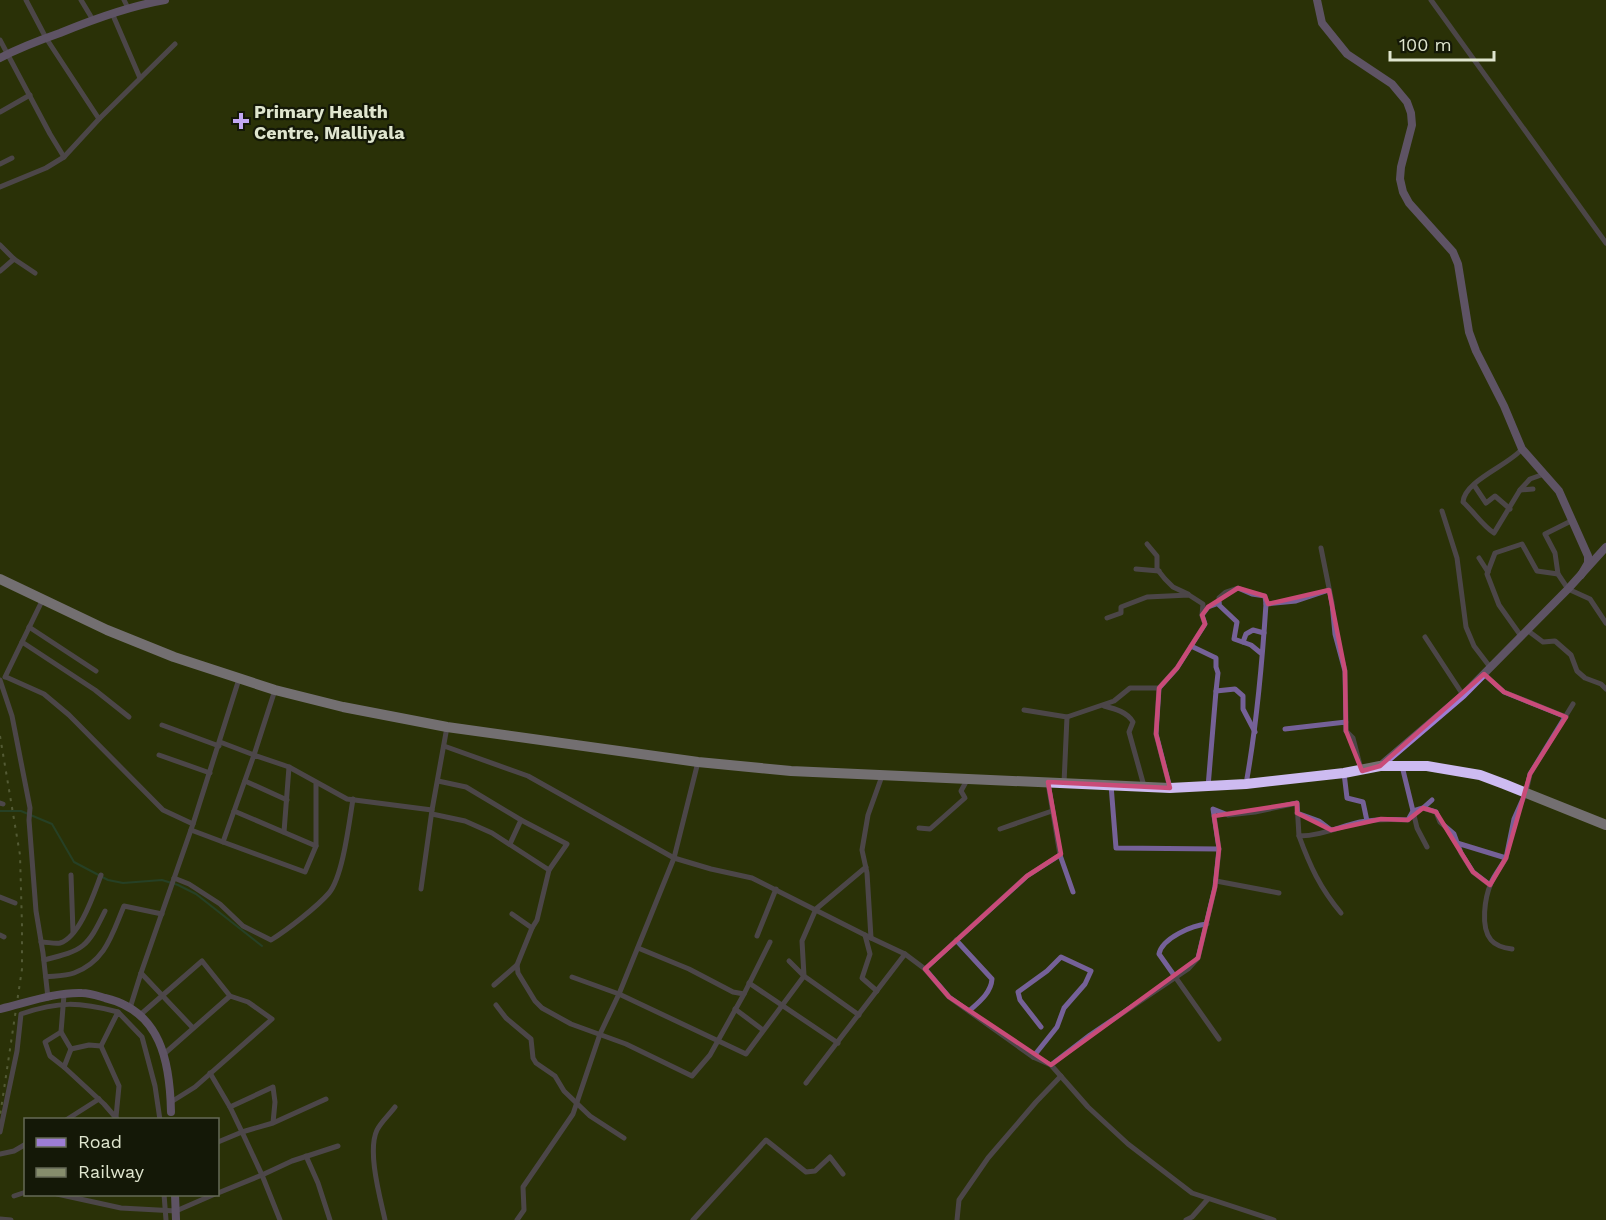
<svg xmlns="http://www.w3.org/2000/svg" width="1606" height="1220" viewBox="0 0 1606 1220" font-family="'Work Sans',sans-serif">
<rect width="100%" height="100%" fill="#2a3207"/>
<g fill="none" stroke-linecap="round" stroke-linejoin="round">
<path stroke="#235249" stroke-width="2" d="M0,811h21l31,13 22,38 34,18 15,3 39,-3 16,5 18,9 66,52"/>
<g stroke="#756198" stroke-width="5">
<path d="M26,0l20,38 53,81"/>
<path d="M81,0l12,20"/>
<path d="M124,0l4,8"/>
<path d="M1431,0l175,243"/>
<path d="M112,13l28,65"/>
<path d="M0,40l50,94 14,23"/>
<path d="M0,112l30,-17"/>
<path d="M0,164l12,-6"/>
<path d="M0,187l46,-19 18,-11 35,-38 76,-75"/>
<path d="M0,245l14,14 21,14"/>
<path d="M0,271l14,-12"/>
<path d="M1522,449c-13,16 -58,32 -59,53 11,10 20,24 31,31l26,-43 10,-11 14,-5"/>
<path d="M1474,485l12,18 9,-7 15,13"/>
<path d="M1520,490l13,-1"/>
<path d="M1442,511l15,47 9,69 8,19 16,21"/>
<path d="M1571,521l-26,13 10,19 3,21 10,15 22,10 16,24"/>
<path d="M1147,544l10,12v13l8,10 8,8 15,7"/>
<path d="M1321,548l11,55 3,31 10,37 1,51"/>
<path d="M1479,558l9,14"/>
<path d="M1136,569l23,2"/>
<path d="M1266,604l30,-3 33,-11"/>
<path d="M1107,618l14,-5v-6l26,-10 42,-2 14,9 -1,11"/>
<path d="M29,627l67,44"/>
<path d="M1527,630l16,12 12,-1 16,14 6,16 8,7 16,6 5,5"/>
<path d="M1521,636l-22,-31 -12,-31 8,-21 27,-9 15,27 21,3"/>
<path d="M1425,637l38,58"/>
<path d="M22,642l73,48 34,27"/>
<path d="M1243,642l3,-8 7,-4 11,3"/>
<path d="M1191,646l14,-22 -3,-9 6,-8 11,-4"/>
<path d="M1484,674l20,18 62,25"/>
<path d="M5,677l37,-76"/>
<path d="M6,677l38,17 25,21 94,95 30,14 -52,149 -11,35"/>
<path d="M0,680l12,36 18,92 -1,12 7,91 7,42 5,45"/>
<path d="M1159,688l-3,46 14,54"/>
<path d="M1104,706c12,3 23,6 29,16l-4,10 15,54"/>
<path d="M1024,710l43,7 -3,66"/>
<path d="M1067,717l47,-16 16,-13h29l18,-20 14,-22 25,12v9l2,6 -2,18 19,-2 8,7v13l12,23"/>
<path d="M162,725l57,21"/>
<path d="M1285,729l61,-7v9l7,7 8,31"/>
<path d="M220,742l34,13 21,-65"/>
<path d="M444,746l84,30 146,82 -55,136 -19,40 -27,80 -50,73 1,23 -7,10"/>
<path d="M159,755l51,18"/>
<path d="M698,762l-24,96 37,11 41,9 119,60 34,16 20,15 24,28 84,60 18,8 37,42 40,37 64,49 82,27"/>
<path d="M1344,773l3,25 16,4 4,19"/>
<path d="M245,781l42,19"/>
<path d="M438,781l28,6 55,33 -11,24"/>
<path d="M316,784v62l-11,26 -82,-30 31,-87 35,12 58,32 85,11"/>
<path d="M1246,784c11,-60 16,-119 20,-180l-1,-8 -13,-2 -14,-6 -12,4 -7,6v7l18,17 -3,17 17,6 11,9"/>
<path d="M1111,785l5,63 103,1"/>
<path d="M1208,787l8,-96"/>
<path d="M0,803l3,1"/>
<path d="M1423,808l13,4 4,10 14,12 7,19 12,19 17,13"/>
<path d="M234,811l82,35"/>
<path d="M1297,813l22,8 12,9"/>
<path d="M432,814l33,7 27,12 57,37 -12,50 -5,8 -20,-14"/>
<path d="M521,820l46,24 -18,26"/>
<path d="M193,824l46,-145"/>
<path d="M919,828l11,1 35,-31 -4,-7 6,-11"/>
<path d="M1000,829l52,-18"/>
<path d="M191,830l32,12"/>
<path d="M284,832l5,-65"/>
<path d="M1299,836c11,30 21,52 42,77"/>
<path d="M1457,843l49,15c-5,9 -11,16 -15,25 -6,14 -11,44 0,57 5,6 13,8 21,9"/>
<path d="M1427,847l-10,-19 -4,-17 10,-3 9,-8"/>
<path d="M1060,855l13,37"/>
<path d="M1506,858l8,-39 12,-27 4,-18 43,-70"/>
<path d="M71,875l2,57"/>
<path d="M174,878l15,6 31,20 23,22 28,14c16,-10 46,-33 58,-47 14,-17 20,-70 24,-94"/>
<path d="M1216,881l63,12"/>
<path d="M421,889l11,-79 15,-83"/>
<path d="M0,897l15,6"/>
<path d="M1207,924c-14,1 -45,14 -48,30l60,85"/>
<path d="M532,928l-15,37 1,8 17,28 7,7 29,16 55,20 66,32 18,-21 34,-61 -11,-2 -44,-23 -51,-21"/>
<path d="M0,935l4,2"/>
<path d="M865,935l5,19 -8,24 15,13"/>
<path d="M757,936l19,-47"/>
<path d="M871,938l-4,-65 -5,-23 6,-35 14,-39"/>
<path d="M956,940l36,39c-1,14 -13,23 -23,32"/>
<path d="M41,942c6,0 14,2 19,1 20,-6 34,-50 41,-68"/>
<path d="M44,960c40,-10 43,-12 61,-49"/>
<path d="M789,961l15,15 -2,-35 14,-32 50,-42"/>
<path d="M925,969l102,-93 33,-21 -12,-72"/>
<path d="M141,973l52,55"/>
<path d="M46,977c9,-1 20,-1 28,-4 32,-12 38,-39 50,-67l38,8"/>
<path d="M572,977l47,17 127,60 58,-78 55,39"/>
<path d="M749,983l89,60"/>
<path d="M494,985l23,-20"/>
<path d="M744,994l26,-52"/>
<path d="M64,995l-3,37 10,17"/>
<path d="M496,1005l10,13 25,21 2,19 3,5 19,13 9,15 26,25 34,22"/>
<path d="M735,1009l28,21"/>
<path d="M140,1015l62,-54 28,35 -66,58"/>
<path d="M61,1032l-16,10 5,14 14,11"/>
<path d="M101,1046l17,-34 24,25 13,49 5,34"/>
<path d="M71,1049l18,-4 12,1 18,40 -3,31"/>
<path d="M71,1049l-7,18 40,37 13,15"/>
<path d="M1033,1057l24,-30 7,-19 21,-24 6,-13 -30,-14 -14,14 -29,21 2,8 21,27"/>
<path d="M1051,1065l39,-30 98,-66 10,-11 17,-71 4,-38 -6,-40 15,6 27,-3 42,-9 2,33c21,0 40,-9 61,-14 16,-3 31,-3 48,-2l5,-9 -11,-45"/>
<path d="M210,1073l20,34"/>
<path d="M806,1083l99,-129"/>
<path d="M171,1102l24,-15 77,-68 -24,-17 -18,-6"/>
<path d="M66,1120l33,-21"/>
<path d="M273,1123l2,-21 -2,-15 -43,20 12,25 31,-9 53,-24"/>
<path d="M0,1132l17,-81 4,-37c38,-13 58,-12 97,-2"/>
<path d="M218,1142l24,-10 20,43 -44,18"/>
<path d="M0,1154l14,-3 12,-7"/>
<path d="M306,1156l12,27 12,37"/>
<path d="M57,1194l64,14 55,3 39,-17"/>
<path d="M164,1194l2,26"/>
<path d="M14,1196l12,-4"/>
<path d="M0,1219l11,1"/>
<path d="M280,1220l-18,-45 30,-14 46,-15"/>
<path d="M385,1220c-5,-23 -18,-69 -8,-90 4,-8 12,-15 18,-23"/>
<path d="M693,1220l73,-80 40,32 9,-1 15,-14 13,17"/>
<path d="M957,1220l2,-20 29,-42 48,-56 25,-26"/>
<path d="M1186,1220l6,-3 16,-18"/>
</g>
<g stroke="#9d7dd5" stroke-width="8">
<path d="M1317,0l5,23 25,31 45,30 15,18 4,11 1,12 -11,42 -1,12 3,13 6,11 44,49 5,12 11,68 7,19 28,55 18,43 37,42 29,65v7l-7,12"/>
<path d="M0,58c19,-10 40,-18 60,-25 34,-14 69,-27 105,-33"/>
<path d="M1380,766l83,-71 105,-106 38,-42"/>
<path d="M175,1194l1,26"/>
</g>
<path stroke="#cdbbf1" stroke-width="10" d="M0,579l107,51 67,27 101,33 68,17 104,20 251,35 93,9 379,17 76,-4 98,-11 36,-7h47l53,9 24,9 102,41"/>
<path stroke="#868d6c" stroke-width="2" stroke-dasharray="3 6" stroke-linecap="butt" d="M0,736l20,119 2,70v44l-22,147"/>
<path stroke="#9d7dd5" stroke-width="8" d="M0,1009c26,-6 55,-17 82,-16 8,0 16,3 23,5 56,13 65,64 66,114"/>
</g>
<path d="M0 0H1606V1220H0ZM1238,588l27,8 3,8 61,-14 16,81 1,60 16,40 18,-5 104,-92 20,18 62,25 -36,57 -24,84 -16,27 -17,-13 -37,-60 -13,-4 -15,12 -27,-1 -50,11 -34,-17v-10l-83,13 5,33 -4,38 -17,71 -147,107 -102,-68 -24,-28 102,-93 34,-22 -13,-72 122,6 -14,-54 3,-46 18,-20 28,-44 -3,-9 6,-8z" fill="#2a3207" fill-opacity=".55" fill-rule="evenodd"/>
<path fill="none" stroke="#c94b78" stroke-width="4.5" stroke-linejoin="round" d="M1238,588l27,8 3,8 61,-14 16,81 1,60 16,40 18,-5 104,-92 20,18 62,25 -36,57 -24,84 -16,27 -17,-13 -37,-60 -13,-4 -15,12 -27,-1 -50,11 -34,-17v-10l-83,13 5,33 -4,38 -17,71 -147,107 -102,-68 -24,-28 102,-93 34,-22 -13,-72 122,6 -14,-54 3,-46 18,-20 28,-44 -3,-9 6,-8z"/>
<path fill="#c2a8f3" stroke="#141807" stroke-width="2" d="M238 112h6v6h6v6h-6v6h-6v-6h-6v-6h6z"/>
<g text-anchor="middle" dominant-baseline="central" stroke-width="4.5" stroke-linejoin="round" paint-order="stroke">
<g font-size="18" font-weight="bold" fill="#dfe5ce" stroke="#141807" text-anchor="start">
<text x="254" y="111">Primary Health<tspan x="254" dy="21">Centre, Malliyala</tspan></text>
</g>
</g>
<rect x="24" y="1118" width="195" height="78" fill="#141807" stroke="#656a57" stroke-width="1.5"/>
<rect x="36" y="1138" width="30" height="9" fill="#9d7dd5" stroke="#656a57" stroke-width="1.5"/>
<text x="78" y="1148" font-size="18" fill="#dfe5ce">Road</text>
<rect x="36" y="1168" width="30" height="9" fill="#868d6c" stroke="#656a57" stroke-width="1.5"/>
<text x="78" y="1178" font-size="18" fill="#dfe5ce">Railway</text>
<path d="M1390 51v9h104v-9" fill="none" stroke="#dfe5ce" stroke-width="3"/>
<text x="1399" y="51" font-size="18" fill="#dfe5ce" stroke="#141807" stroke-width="4.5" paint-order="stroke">100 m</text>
</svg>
